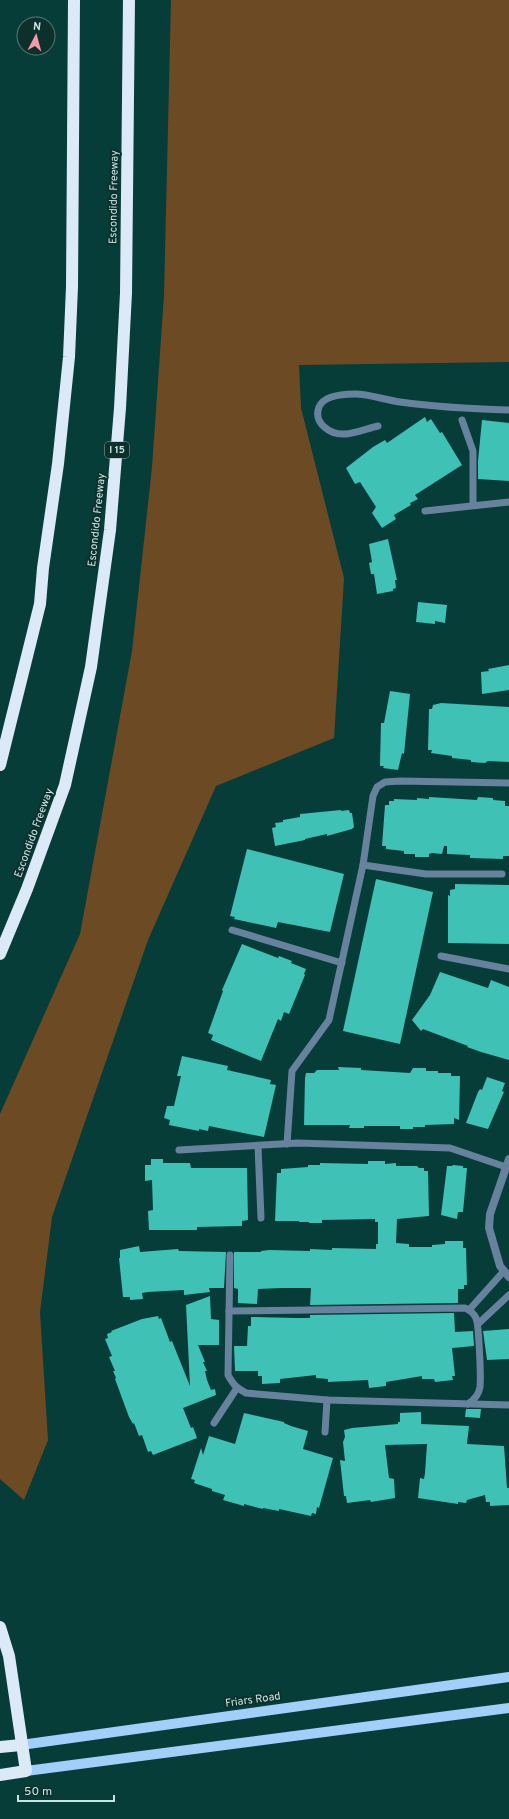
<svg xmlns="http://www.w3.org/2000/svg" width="509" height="1819" viewBox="0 0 509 1819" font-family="Overpass,sans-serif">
<rect width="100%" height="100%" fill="#063d39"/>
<path fill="#6c4a23" d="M171,0h338v362l-210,3 2,43 43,170 -10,160 -118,48 -68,154 -96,277 -12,95 8,128 -24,60 -24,-21v-365l80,-180 52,-283 20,-184 12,-171z"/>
<g fill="#3fc1b6">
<path d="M425,417l2,5 4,-3 9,14 2,-1 20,33 -47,30 3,4 -8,4 1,2 -17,10 2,4 -14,9 -10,-15 4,-6 -16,-25 -5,2 -9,-16 27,-21 12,-7 2,3z"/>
<path d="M482,420l27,3v58l-31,-2v-18z"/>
<path d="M388,539l9,41h-2l1,8 -3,1v2l-16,3 -3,-20h-3l-2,-11 3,-1 -3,-18z"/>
<path d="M418,602l29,3 -2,18 -10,-2v3l-19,-2z"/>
<path d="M509,665v25l-27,4 -1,-22 8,-1 -1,-2z"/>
<path d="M390,691l20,3 -6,60 -2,-1 -4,17 -15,-2 1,-2h-4l1,-43h3z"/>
<path d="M441,703l68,4v55l-21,-1 -3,2 -14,-1v-2l-19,-2v-2l-21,-3 1,-3h-4l1,-41h3l1,-4z"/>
<path d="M429,797l48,3 1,-3 15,1v2l12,1v5h4v50h-6v3l-33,-1v-3l-23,-1v-8h-3l-2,8 -10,-1 -3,1v3h-14v-3h-11v-3l-18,-2v-3h-4l3,-41h4v-4h5v-2l23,1v-2l12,1z"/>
<path d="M341,810v1l8,-1 1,3h2l2,14 -2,2 -25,7v-2l-22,5v1l-30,6 -3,-18 4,-1 -1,-4 8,-1v-2l17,-3v-3z"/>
<path d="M247,849l97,25 -14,58 -52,-10 -2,6 -42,-9 1,-2 -5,-1z"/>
<path d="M376,879l57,13 -33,152 -57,-13z"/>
<path d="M455,884l54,1v59l-61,-1v-48l2,1v-6l5,-1z"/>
<path d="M242,944l36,14 1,-2 13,5 -1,2 15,6 -2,5 1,1 -16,39 -5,-2 -3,9 -3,-2 -17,42 -50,-21 2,-5 -5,-2 15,-42 -1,-1z"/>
<path d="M440,972l48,16 3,-8 18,7v73l-28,-8 -14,-5 1,-1 -45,-17 -2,2 -9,-11 18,-25z"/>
<path d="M182,1056l46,10 -1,4 44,10 -1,4 6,1 -12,52 -55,-11 -1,5 -9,-2v2l-30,-6 1,-5 -6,-2 3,-12h7l7,-30h-4z"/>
<path d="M338,1067l23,1v2l49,3 3,-5h13v3h12v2h13v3h9l-1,44 -5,-2v6l-29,1v2h-12v2h-13v-3h-36v2h-15l1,-3h-46l1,-47 1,-5h8l3,-3h22z"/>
<path d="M487,1077l18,6 -3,8 2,1 -16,37 -22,-6 12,-31 2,-3 2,1z"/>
<path d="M151,1159h12v4h27l1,5h56l1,52 -6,1v5l-45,1v3h-48l-1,-19 5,-1 -1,-30 -7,1v-16h6z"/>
<path d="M368,1161h17v3l11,-1v3h21l2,2h5v3h4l1,45 -32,3 -1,24 13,1v3h23v-2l13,-1v-3h18v7h3l1,37h-3v4h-6v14l-148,2 1,-17h-30l-23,1 -1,15 -19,-1v-14l-4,-1v-36h27v-1l8,-1 41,1v-2l22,1v-2l44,1v-5h2v-22h-3v-3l-53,1v3h-13v-1h-10v-1h-24l2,-48h4v-4l27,-2v-2h12v-2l48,1z"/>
<path d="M453,1165l10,1v2h4l-4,44h-5l-1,7 -16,-4 6,-49h5z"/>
<path d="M139,1246l1,6 38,-3 1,2 47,1 -2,36h-15l1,4 -26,3v-5l-36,2 -6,1 1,6 -13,1v-3h-7l-4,-39h1v-8z"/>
<path d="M210,1296l1,23 8,1v25h-21l7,17h-2l4,9h-2l2,9 4,10 4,-1 1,6 -33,13 8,20 2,-1 4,11 -44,17 -2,-4 -3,1 -6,-17 -3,1 -5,-13 -1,1 -4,-7 -14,-38 1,-1 -3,-7h2l-6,-14 3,-1 -7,-17 3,-1 -1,-4 5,-2 -1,-1 31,-12 16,-3 1,3 2,-1 9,24 2,-1 18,45 -4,-81z"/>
<path d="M454,1313l1,19 18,-1 1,15 -22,2 3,28h-3l1,4 -18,2 -1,-3h-12v-3l-36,6v4l-17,2 -1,-8 -40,2v-3l-12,-1v-3l-36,4v4l-18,1v-8h-4v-5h-23l-1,-25h13l1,-20h3v-9l46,1h13v-3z"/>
<path d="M509,1329v30l-22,1 -4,-29z"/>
<path d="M466,1409h15l-1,9 -15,-1z"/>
<path d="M421,1412v12l48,2 -2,18 37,2 3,42h2v17l-19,1v-4h-4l-1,-7 -18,5 -1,3 -8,-1v2l-40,-6 2,-20 4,1 1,-6 2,-29 -42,1 4,33 5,1 1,19 -24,4 -1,-2 -23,3 -1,-7h-2l-4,-36 5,1 -2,-19 2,-5 -1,-7 8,-2 46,-4v-2h2v-9z"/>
<path d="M244,1413l40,9v1l7,3 17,5 -5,18 30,9 -14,50 -2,-1 -1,7 -4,-1 -1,3 -32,-7v2l-16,-3v1l-19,-5v2l-21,-6 2,-5 -13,-4v-2l-18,-6 1,-3 -4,-1 10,-31 2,7 6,-19 26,8z"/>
</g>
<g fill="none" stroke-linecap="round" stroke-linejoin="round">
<g stroke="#67829c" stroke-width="7">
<path d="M462,420l11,31v54"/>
<path d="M378,426c-9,2 -25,8 -33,8 -15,1 -32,-11 -26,-27 5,-12 24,-13 36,-13 14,0 30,6 45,8 36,5 73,7 109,8"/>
<path d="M425,511l84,-9"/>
<path d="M363,865l63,9h76"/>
<path d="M232,930l110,33"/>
<path d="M441,956l68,13"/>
<path d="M287,1144l5,-73 37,-51 34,-155 10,-69 4,-9 8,-5 15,-1 109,2"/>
<path d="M258,1146l3,72"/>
<path d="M179,1150l119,-7 152,5 56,19"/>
<path d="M230,1255l-2,120c5,9 8,13 18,18l81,7 182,5"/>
<path d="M469,1310l35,-39"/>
<path d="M229,1311l236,-3c5,2 8,4 11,10 3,7 5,60 4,69 -1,7 -6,13 -12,17"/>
<path d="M478,1324l31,-29"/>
<path d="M214,1423l23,-35"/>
<path d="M325,1432l2,-32"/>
</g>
<path stroke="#67829c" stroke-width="8" d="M509,1159l-19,55 -1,14 11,38 9,11"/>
<g stroke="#a2cff9" stroke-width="10">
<path d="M21,1745l488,-68"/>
<path d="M26,1771l483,-63"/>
</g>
<g stroke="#dce9f6" stroke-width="12">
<path d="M0,765l40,-161 3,-36 15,-104 11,-107 3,-70 2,-287"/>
<path d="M0,954l27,-65 38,-104 26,-118 19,-137 10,-122 6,-115 3,-293"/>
<path d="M0,1627l9,29 17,115 -26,4"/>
<path d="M0,1747l21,-2"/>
</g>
</g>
<g text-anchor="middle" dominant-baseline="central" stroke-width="4" stroke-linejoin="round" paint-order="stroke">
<rect fill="#0e302d" stroke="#8fafab" stroke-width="1" x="105" y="442" width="24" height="16" rx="3"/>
<g font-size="10" font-weight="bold" fill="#c6e6e1">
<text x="117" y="450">I 15</text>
</g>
<g font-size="11" fill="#c6e6e1" stroke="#0e302d">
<text transform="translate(114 197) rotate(-89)">Escondido Freeway</text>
<text transform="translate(97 520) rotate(-84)">Escondido Freeway</text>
<text transform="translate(34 833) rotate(-70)">Escondido Freeway</text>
<text transform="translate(253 1700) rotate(-8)">Friars Road</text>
</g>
</g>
<g transform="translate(36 36) rotate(6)"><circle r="19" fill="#0e302d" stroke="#587975"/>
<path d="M0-3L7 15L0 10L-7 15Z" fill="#f39aab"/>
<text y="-6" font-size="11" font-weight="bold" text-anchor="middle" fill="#c6e6e1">N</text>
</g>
<path d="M18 1795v6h96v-6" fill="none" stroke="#c6e6e1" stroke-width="2"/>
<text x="24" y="1795" font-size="12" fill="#c6e6e1" stroke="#0e302d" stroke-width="3" paint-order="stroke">50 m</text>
</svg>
